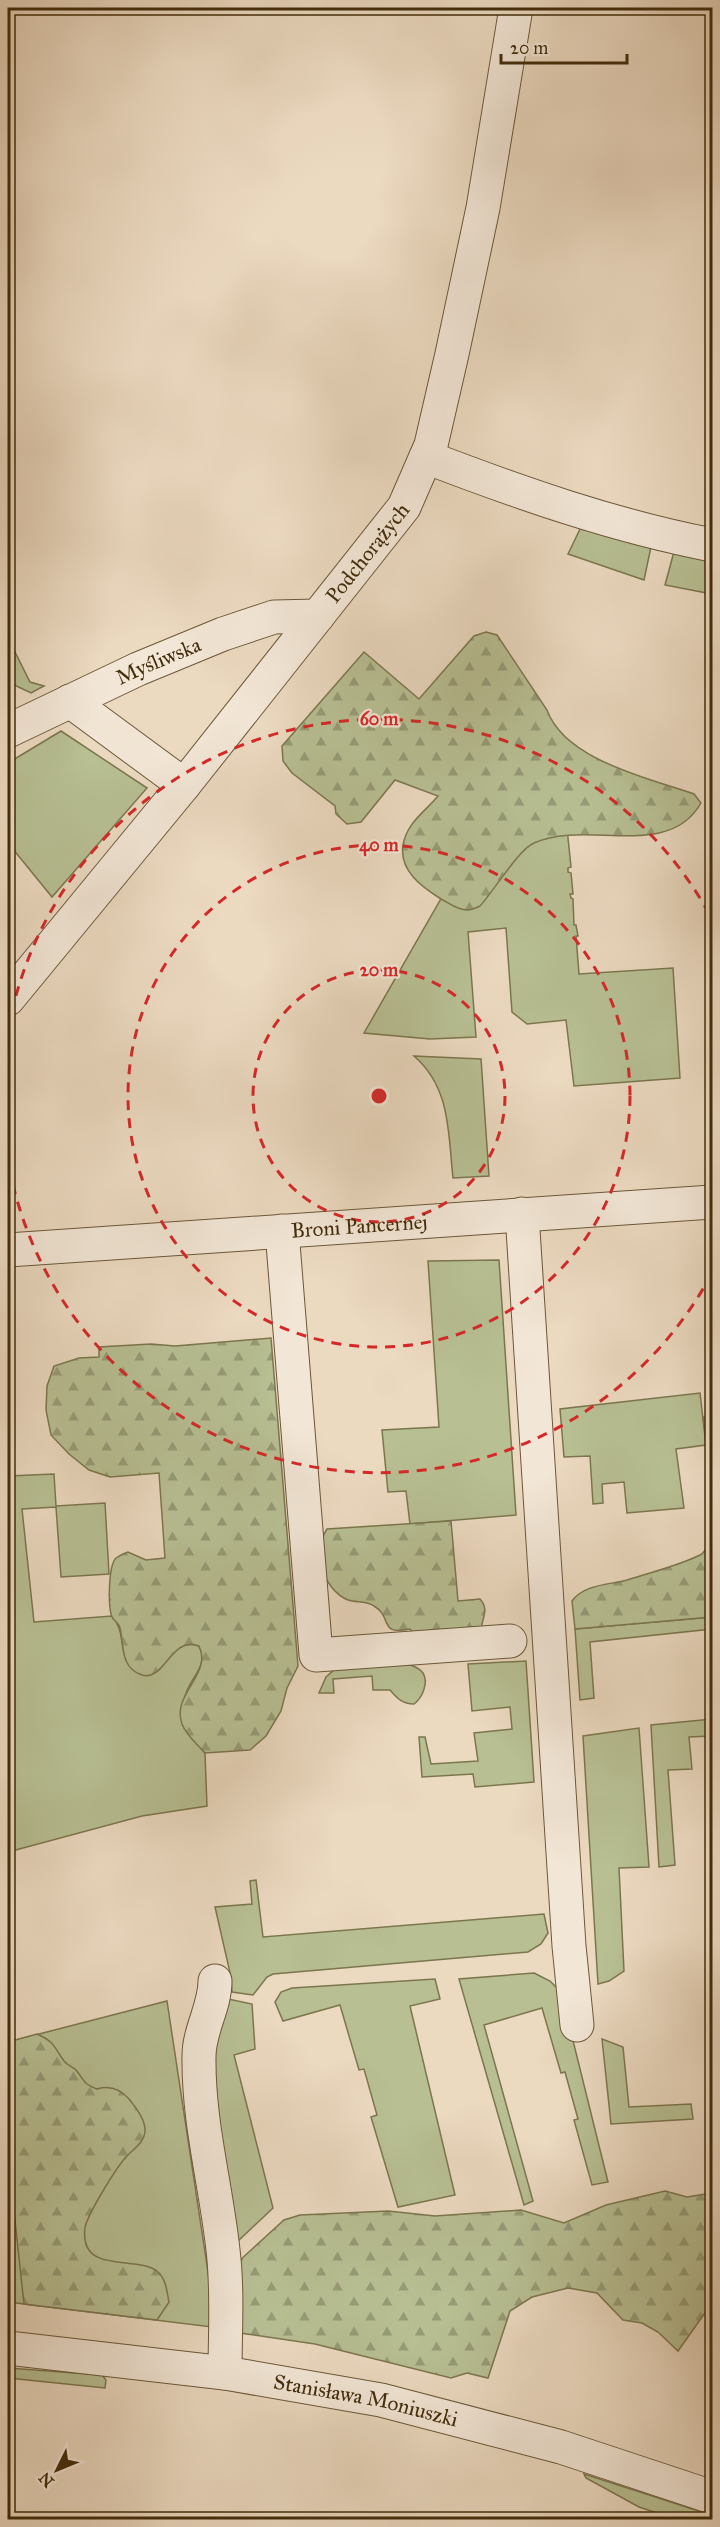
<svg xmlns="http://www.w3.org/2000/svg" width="720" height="2527" viewBox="0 0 720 2527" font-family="'IM FELL Great Primer',serif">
<defs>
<pattern id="forest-firs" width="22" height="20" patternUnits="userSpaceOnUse" patternTransform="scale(1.5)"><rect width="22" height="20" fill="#b7bf93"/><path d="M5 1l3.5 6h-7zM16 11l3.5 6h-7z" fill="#969b76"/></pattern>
</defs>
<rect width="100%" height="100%" fill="#ebd9c0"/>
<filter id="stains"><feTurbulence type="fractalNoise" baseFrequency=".00333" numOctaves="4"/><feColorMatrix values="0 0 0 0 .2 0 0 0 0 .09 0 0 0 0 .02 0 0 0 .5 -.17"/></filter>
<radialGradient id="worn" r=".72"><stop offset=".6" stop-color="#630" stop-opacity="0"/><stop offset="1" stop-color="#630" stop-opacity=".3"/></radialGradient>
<g fill="#b7bf93" stroke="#7c764e" stroke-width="1.5">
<path d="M583,523l69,19 -8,38 -76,-26z"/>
<path d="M675,548l37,8v38l-47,-9z"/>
<path d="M8,638l22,44 14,4 -13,7 -23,-11z"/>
<path d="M61,731l86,57 -95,109 -44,-54v-80z"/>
<path d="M493,808l72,1 6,58 -3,1v4l3,1 2,21h-3l1,4 2,1 1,26h2l2,11h-2l3,38 94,-6 7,110 -106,8 -8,-66 -39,4 -15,-12 -6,-84 -38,4 8,105 -46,2 -66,-6z"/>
<path d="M414,1056l67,3 8,117 -36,2c-5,-45 -2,-90 -39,-122z"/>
<path d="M499,1260l17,255 -106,9 -4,-33 -18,1 -6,-62 57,-3 -11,-166z"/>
<path d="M700,1393l6,52 -30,4 8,59 -57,5 -3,-31 -22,2 1,19 -10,1 -3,-48 -26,1 -4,-48z"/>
<path d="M54,1474l2,32 49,-3 4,71 -48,3 -5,-70 -34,2 12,113 78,-6c17,19 2,42 28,58l19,-4c9,-12 22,-31 40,-24 10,19 -7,30 -13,47 -4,9 -3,23 -3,33l22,27 2,53 -65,10 -130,35 -4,-1v-374z"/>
<path d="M712,1617v12l-122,13 4,56 -14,2 -5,-71z"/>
<path d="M526,1661l8,121 -59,5 -2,-13 -51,3 -3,-40h6l6,27 47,-3 -4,-28 38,-4 -2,-22 -38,4 -4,-47z"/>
<path d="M406,1663c6,3 13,4 17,10 6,10 -1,25 -9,31 -12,0 -17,-6 -24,-14h-17l-1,-14 -39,3 1,14h-15l7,-16 8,-7z"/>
<path d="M712,1719v17l-23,1 3,32 -24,1 7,95 -16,2 -8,-142z"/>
<path d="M639,1728l10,139 -30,1 5,103 -15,10 -11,3 -15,-248z"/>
<path d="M256,1880l7,57 281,-23 4,19 -7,11 -13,8 -255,22 -6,3 -14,18 -21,-3 -1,-15 -16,-70 37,-3 -2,-23z"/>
<path d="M534,1973l16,8 11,11 47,190 -16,3 -18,-65 4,-1 -13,-47 -4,1 -19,-65 -58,17 49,176 -9,4 -65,-226z"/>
<path d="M435,1979l5,20 -30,7 45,189 -57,12 -27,-90 6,-2 -13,-46 -5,1 -19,-65 -57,16 -8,-19 6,-10 11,-4z"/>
<path d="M228,1999l24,5 3,45 -21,6 39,153 -37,35 -22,-141 -2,-45z"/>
<path d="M167,2001l46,304 -1,22 -204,-25v-100h4l-4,-43v-117z"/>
<path d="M602,2039l21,8 6,60 62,-3 2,15 -82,5z"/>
<path d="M8,2368l94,7 4,5 -1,8 -97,-10z"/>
<path d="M584,2474l118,38 4,7h-31l-36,-12 -53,-29z"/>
</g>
<g fill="url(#forest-firs)" stroke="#7c764e" stroke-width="1.5">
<path d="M486,632l11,3 50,75c18,50 101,68 147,84l7,9c-33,58 -115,16 -167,40 -15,6 -41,49 -54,63 -4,2 -9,4 -13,4 -10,0 -18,-7 -26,-11 -19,-12 -42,-28 -38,-54 4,-23 22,-33 35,-49l-43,-16 -34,42 -14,2 -11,-10 -1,-8 -43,-33 -9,-12 -1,-15 82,-94 55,47 55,-63z"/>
<path d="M271,1338l27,328 -11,22 -6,23 -15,25 -16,14 -45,3c-8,-9 -19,-18 -23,-29 -11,-30 31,-50 17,-78 -28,-11 -34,36 -57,29 -22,-7 -18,-30 -22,-47 -1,-5 -5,-6 -8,-11 -4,-10 -4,-51 4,-59 3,-2 9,-5 12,-6l18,8 19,-2 -6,-85 -49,4 -21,-7 -20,-16 -18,-19 -5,-25 1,-24 7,-20 25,-8 20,-1v-10l52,-3 24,2z"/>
<path d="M712,1415v79l-9,-77z"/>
<path d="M712,1507v110l-137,12 -3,-28c12,-17 37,-16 55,-21 24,-8 52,-14 75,-26l4,-5 1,-36z"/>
<path d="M451,1521l7,80 22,-2c9,10 3,17 1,30l-66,6 -5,-6c-32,7 -17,-12 -36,-23 -8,-6 -18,-3 -26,-6 -25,-10 -36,-49 -21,-71z"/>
<path d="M37,2034c18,8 17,13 27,27 3,4 8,5 12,9 9,11 6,13 21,19 13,-4 23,0 32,10 7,9 17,21 16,33 -1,11 -12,17 -19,25 -10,11 -39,58 -41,71 -6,48 53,26 73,44 8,7 9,20 11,30l-12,18 -133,-16 -11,-102h-5v-160z"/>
<path d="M665,2191l22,6 25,-4v110l-34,48 -20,-19 -16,-9 -19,-3 -26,-27 -29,-5 -36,9 -22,14 -22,67 -21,-5 -16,5 -136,-34 -75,-11 -1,-72 45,-41 16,-5 88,-4 47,5 86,-6 43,13 42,-18z"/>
</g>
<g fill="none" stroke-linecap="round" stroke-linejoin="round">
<defs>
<g id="minor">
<path d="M426,457c94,36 188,69 286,88"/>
<path d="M70,701l114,84"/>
<path id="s1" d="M8,731l130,-62 85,-35 51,-17 44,-1"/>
<path id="s2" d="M8,999l176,-214 220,-278 27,-62 21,-91 31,-146 33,-200"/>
<path d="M522,1214l47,732 8,79"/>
<path d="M282,1231l34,424 194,-14"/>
<path id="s3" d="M8,1250l704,-48"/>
<path d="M215,1981c0,26 -16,49 -16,75 -1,66 17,129 24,194 5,41 2,82 2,123"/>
<path id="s4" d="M8,2348l217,25 156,27 180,47 151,50"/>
</g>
</defs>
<use href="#minor" stroke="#6c5738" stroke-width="35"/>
<use href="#minor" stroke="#f2e6d6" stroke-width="33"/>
</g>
<g fill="none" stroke="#d62828" stroke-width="3" stroke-dasharray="10 8">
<circle cx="379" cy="1096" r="126"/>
<circle cx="379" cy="1096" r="251"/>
<path d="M712 1273A377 377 0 0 1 8 1161M8 1031A377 377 0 0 1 712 919"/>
</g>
<g text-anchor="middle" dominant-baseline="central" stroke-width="4.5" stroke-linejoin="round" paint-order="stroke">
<g font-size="21" fill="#422c0a" stroke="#f2e6d6">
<text stroke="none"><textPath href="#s2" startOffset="573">Podchorążych</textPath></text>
<text stroke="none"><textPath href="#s1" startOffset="166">Myśliwska</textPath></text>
<text stroke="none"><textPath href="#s3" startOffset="352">Broni Pancernej</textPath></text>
<text stroke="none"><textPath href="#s4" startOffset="362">Stanisława Moniuszki</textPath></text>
</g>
</g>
<circle cx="379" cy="1096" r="9" fill="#d62828" stroke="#f2e6d6" stroke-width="3"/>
<g font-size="18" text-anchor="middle" font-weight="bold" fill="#d62828" stroke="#f2e6d6" stroke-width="4.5" stroke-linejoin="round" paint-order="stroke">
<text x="379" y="725">60 m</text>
<text x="379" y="851">40 m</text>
<text x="379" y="976">20 m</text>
</g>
<rect width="720" height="2527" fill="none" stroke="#ebd9c0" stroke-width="30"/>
<rect x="9" y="9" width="702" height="2509" fill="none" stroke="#422c0a" stroke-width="3"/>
<rect x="15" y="15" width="690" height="2497" fill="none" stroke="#422c0a" stroke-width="1.5"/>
<g transform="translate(57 2470) rotate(227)" stroke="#f2e6d6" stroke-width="4.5" paint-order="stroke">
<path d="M0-4.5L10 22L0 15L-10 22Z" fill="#422c0a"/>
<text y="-9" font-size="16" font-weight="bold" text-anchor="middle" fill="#422c0a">N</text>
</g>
<path d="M501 54v9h126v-9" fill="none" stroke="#422c0a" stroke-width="3"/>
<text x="510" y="54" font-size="18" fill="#422c0a" stroke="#f2e6d6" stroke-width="4.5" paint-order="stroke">20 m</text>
<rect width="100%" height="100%" filter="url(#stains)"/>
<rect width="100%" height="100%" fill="url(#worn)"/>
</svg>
